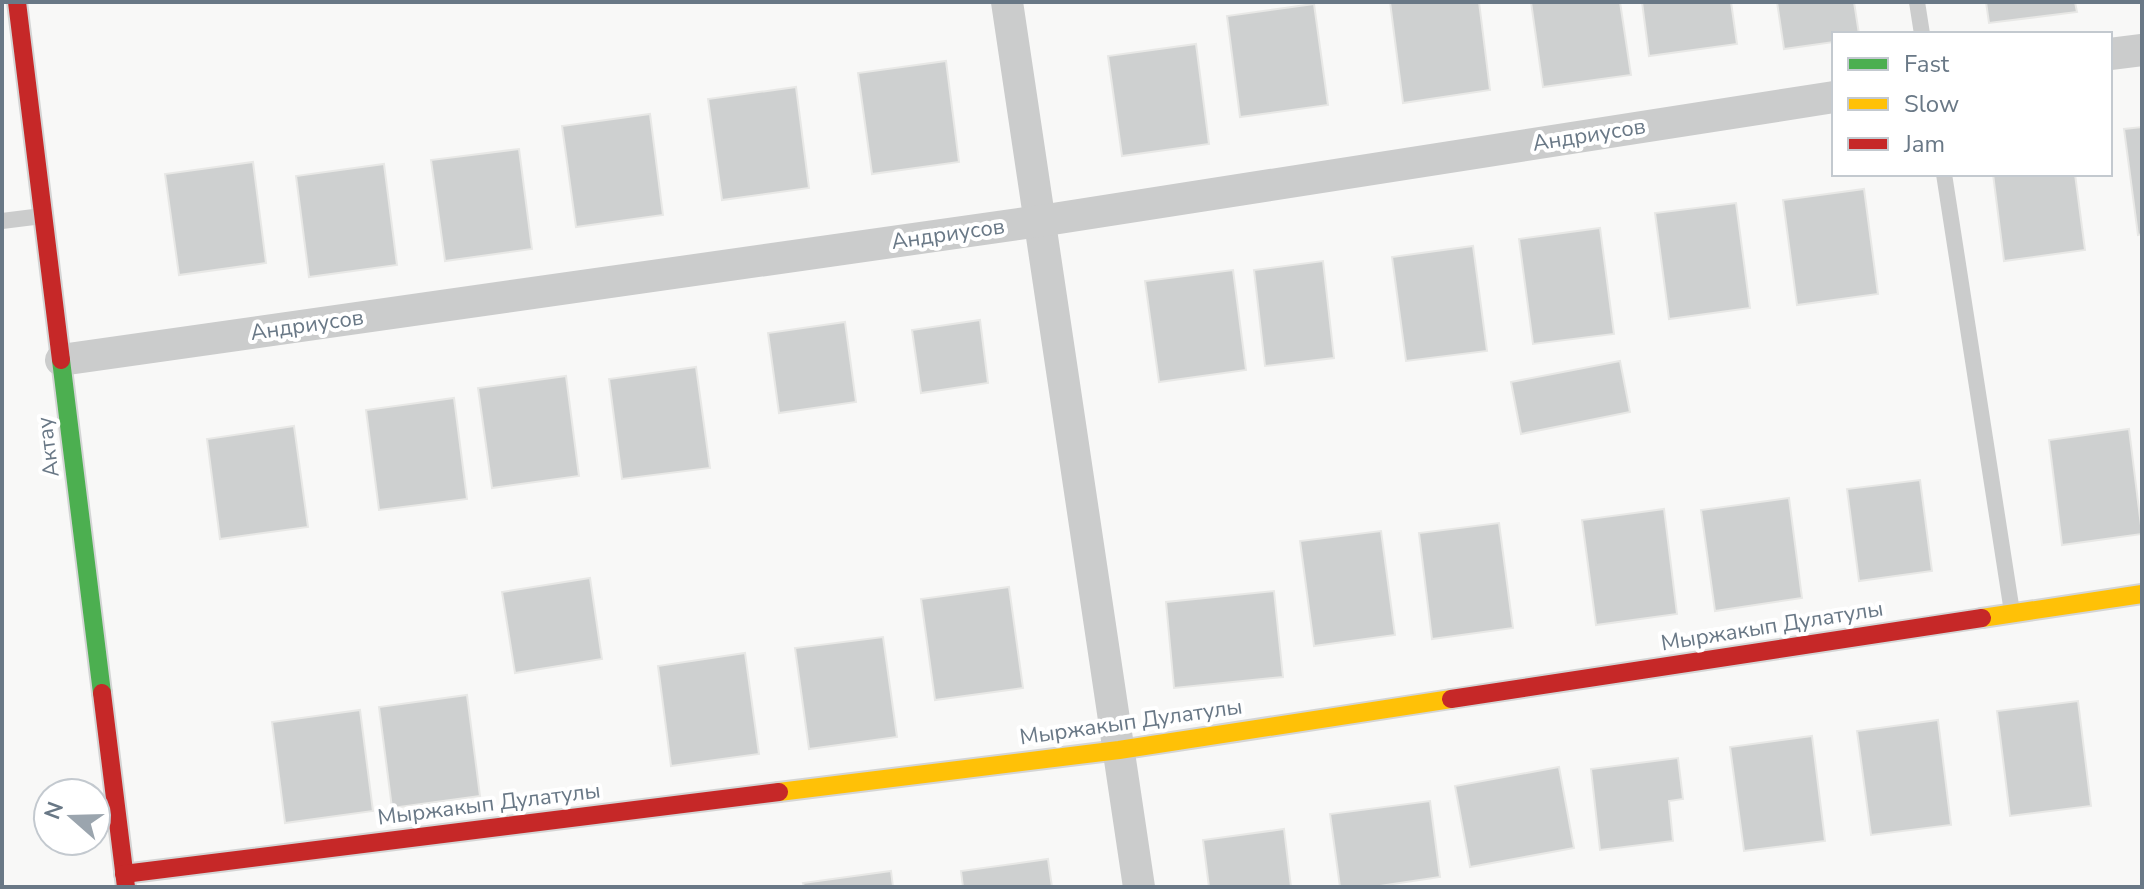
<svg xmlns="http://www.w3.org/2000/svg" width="2144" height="889" viewBox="0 0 2144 889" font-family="'Nunito Sans',sans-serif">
<rect width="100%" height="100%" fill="#f8f8f7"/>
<g fill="#ced0d0" stroke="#e8e8e6" stroke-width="2">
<path d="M1390,2h89l11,88 -87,13z"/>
<path d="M1531,2h89l11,73 -88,12z"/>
<path d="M1642,2h89l6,42 -88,12z"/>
<path d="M1777,2h77l5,32h-25v8l-50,7z"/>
<path d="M1986,2h89l2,10 -88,11z"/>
<path d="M1314,4l14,101 -88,12 -13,-101z"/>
<path d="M1196,44l13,100 -87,12 -14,-100z"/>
<path d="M946,61l13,101 -87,12 -14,-101z"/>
<path d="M796,87l13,101 -87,12 -14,-101z"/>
<path d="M650,114l13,101 -87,12 -14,-101z"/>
<path d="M2142,127v107l-4,1 -14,-106z"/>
<path d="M519,149l13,100 -87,12 -14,-101z"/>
<path d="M253,162l13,101 -87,12 -14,-101z"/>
<path d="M384,164l13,101 -88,12 -13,-101z"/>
<path d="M1993,174h82l10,76 -81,11z"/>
<path d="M1864,189l14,105 -81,11 -14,-105z"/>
<path d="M1736,203l14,105 -81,11 -14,-106z"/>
<path d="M1600,228l14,106 -81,10 -14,-105z"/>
<path d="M1473,246l14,105 -81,10 -14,-104z"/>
<path d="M1323,261l11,97 -69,8 -11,-96z"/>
<path d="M1233,270l13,100 -87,12 -14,-101z"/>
<path d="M980,320l8,63 -67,10 -9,-63z"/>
<path d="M845,322l11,80 -77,11 -11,-80z"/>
<path d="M1620,361l10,51 -109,22 -10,-52z"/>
<path d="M696,367l14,101 -88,11 -13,-100z"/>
<path d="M566,376l13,100 -87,12 -14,-100z"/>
<path d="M454,398l13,101 -88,11 -13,-100z"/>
<path d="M294,426l14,101 -88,12 -13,-100z"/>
<path d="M2129,429l13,105 -80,11 -13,-105z"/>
<path d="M1920,480l12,91 -73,10 -12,-92z"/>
<path d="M1789,498l13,100 -87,13 -14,-101z"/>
<path d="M1664,509l13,105 -81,11 -14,-105z"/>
<path d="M1499,523l14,105 -81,11 -13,-106z"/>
<path d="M1381,531l14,104 -81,11 -14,-105z"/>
<path d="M590,578l12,81 -87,14 -13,-81z"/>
<path d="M1009,587l14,101 -88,12 -14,-101z"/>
<path d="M1274,591l9,86 -109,11 -8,-86z"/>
<path d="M883,637l14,100 -88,12 -14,-101z"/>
<path d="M745,653l14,101 -88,12 -13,-100z"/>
<path d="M467,695l13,101 -88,12 -13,-101z"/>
<path d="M2078,701l13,105 -81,10 -13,-105z"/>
<path d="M360,710l13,101 -88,12 -13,-101z"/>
<path d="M1938,720l13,105 -80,10 -14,-104z"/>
<path d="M1812,736l13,105 -81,10 -14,-104z"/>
<path d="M1678,758l5,41 -14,2 4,40 -73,9 -9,-81z"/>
<path d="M1559,767l15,81 -104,19 -15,-81z"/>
<path d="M1430,801l10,76 -67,10h-33l-10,-73z"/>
<path d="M1284,829l7,58h-82l-6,-47z"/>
<path d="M1048,859l4,28h-89l-2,-16z"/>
<path d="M891,871l2,16h-89l-1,-4z"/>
</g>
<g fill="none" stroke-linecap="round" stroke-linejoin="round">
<defs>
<path id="fast" d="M61,360l41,333"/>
<g id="slow">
<path d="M1982,618l160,-24"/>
<path d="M779,792l340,-42 332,-51"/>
</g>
<g id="jam">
<path d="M17,2l44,358"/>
<path d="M102,693l24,194"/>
<path d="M1451,699l531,-81"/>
<path d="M124,874l655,-82"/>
</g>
</defs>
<use href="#fast" stroke="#d4d5d5" stroke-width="22"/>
<use href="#slow" stroke="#d4d5d5" stroke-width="22"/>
<use href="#jam" stroke="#d4d5d5" stroke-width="22"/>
<g stroke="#cbcccc" stroke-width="16">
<path d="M1917,2l5,32"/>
<path d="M1944,174l68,438"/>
<path d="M2,221l40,-5"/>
</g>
<g stroke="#cbcccc" stroke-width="32">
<path d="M1007,2l132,885"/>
<path d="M2110,54l32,-4"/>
<path d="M61,360l979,-139 794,-124"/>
</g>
<use href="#fast" stroke="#4caf50" stroke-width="18"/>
<use href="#slow" stroke="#ffc107" stroke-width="18"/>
<use href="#jam" stroke="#c62828" stroke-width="18"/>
</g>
<g text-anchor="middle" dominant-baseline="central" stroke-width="8" stroke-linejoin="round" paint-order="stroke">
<g font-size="22" fill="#697886" stroke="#fff">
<text transform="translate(1589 135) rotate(-9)">Андриусов</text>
<text transform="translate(948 234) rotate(-8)">Андриусов</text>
<text transform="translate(307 325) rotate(-8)">Андриусов</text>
<text transform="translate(48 447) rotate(-97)">Актау</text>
<text transform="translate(1772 626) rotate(-9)">Мыржакып Дулатулы</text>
<text transform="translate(1131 722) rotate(-8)">Мыржакып Дулатулы</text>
<text transform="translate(489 804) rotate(-7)">Мыржакып Дулатулы</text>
</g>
</g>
<rect width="2144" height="889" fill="none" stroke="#697886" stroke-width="8"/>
<rect x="1832" y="32" width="280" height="144" fill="#ffffff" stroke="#c3c9cf" stroke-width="2"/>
<rect x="1848" y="58" width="40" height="12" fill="#4caf50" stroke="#c3c9cf" stroke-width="2"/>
<text x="1904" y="72" font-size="24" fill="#697886">Fast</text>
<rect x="1848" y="98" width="40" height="12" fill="#ffc107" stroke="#c3c9cf" stroke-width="2"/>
<text x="1904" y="112" font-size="24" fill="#697886">Slow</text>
<rect x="1848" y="138" width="40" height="12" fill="#c62828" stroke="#c3c9cf" stroke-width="2"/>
<text x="1904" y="152" font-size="24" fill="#697886">Jam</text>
<g transform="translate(72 817) rotate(290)"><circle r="38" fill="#ffffff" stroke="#c3c9cf" stroke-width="2"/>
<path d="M0-6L14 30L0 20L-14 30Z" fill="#9ba5ae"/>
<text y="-12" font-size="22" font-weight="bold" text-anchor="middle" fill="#697886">N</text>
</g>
</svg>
